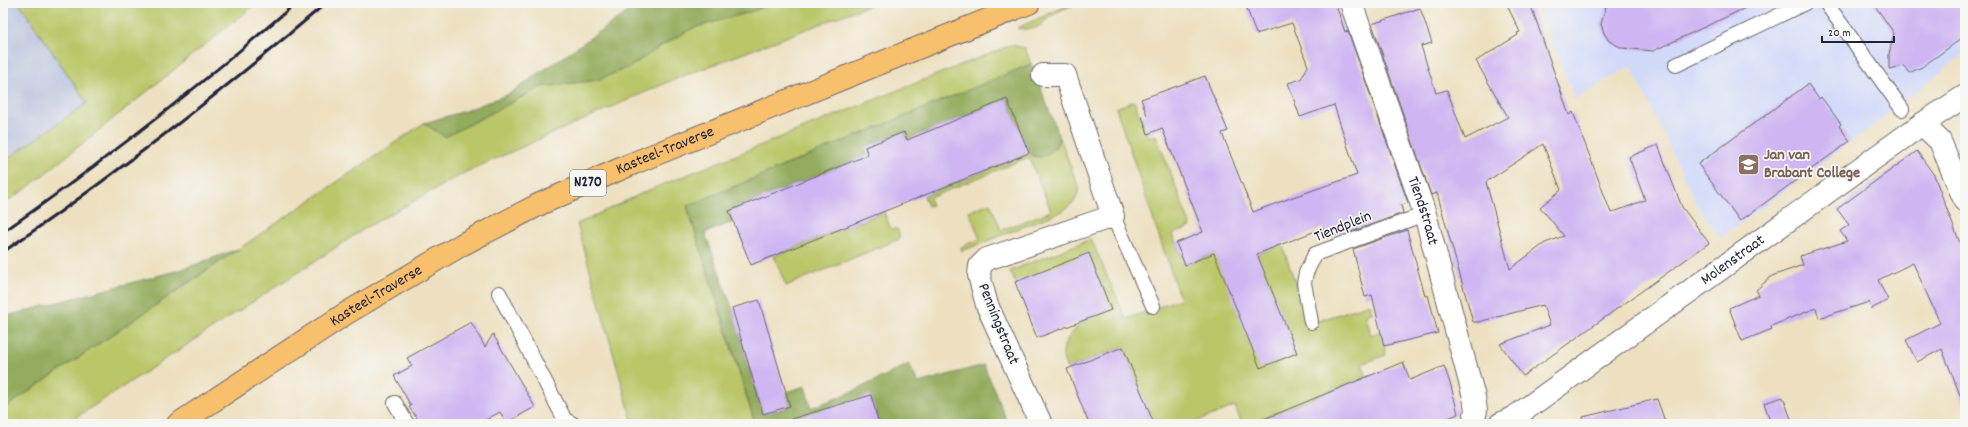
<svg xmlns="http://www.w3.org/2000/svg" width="1968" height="427" viewBox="0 0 1968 427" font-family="Dekko,sans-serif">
<rect width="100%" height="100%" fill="#f6f6f2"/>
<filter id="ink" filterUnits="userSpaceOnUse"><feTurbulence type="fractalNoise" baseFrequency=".025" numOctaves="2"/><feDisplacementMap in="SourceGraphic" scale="8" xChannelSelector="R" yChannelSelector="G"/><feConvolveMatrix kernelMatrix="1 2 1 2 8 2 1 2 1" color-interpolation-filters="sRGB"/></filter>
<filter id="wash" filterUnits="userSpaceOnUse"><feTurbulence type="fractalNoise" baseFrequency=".012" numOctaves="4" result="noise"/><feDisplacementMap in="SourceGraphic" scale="16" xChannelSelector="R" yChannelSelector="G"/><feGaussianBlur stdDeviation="0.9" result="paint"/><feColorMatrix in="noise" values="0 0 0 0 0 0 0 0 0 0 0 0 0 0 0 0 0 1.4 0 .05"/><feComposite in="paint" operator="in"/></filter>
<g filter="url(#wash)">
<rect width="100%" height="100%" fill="#ede0c0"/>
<path fill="#d1d9f9" d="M1547,3h406l12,15v35l-83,66 -162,119 -21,-29 -68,-143 -56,33 -37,-91z"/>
<path fill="#bbc3de" d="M3,3h244l-244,180z"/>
<g fill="#bac668" stroke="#6e7452">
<path d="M19,3h238l-230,185 -24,16v-42l84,-59z"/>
<path d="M773,3h102l-207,79 -202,90 -99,55 -301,197h-63v-15l421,-286 21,14 96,-50 56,-7 33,-13 29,-20 34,-19 60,-17z"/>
<path d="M1073,3h7c-7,3 -17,5 -24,10 -17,10 -16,20 -39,15z"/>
<path d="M1011,45l14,3 6,16 -344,142 68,218h-122l-56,-200 72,-34z"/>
<path d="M1134,101l14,36 8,-2 35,92 -19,7 13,31 49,-20 6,16 42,-17 27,80 61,-20 2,9 -6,2 5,20 10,-4 5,24 -24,9 5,13 -119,47h-6l-7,-18 -45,18h-47l9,-4 -29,-73 -56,22c-11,-22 2,-34 18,-49l-70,-38 -5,-11 81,-32 35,80 54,-20 -64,-191z"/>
<path d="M1060,138l19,51 -4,12 -12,10 -101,40 -1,-4 19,-8 -11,-28 21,-8 11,27 50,-19 -22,-54 -100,41 3,7 -4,1 -4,-10 105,-43 5,4 21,-9z"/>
<path d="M884,212l7,17h6l2,4v6l-113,47 -12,-30z"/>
</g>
<g fill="#93ab5c" stroke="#5a664c">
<path d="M641,3h132l-20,8 -60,17 -34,19 -29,20 -33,13 -56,7 -96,50 -21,-14 41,-12 44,-17z"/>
<path d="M1031,64l29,74c-7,12 -16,26 -31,15l-22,-54 -100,41 -3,-8 -39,15 3,8 -139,56 4,11 -28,11 27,75 31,106 27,-7 -4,-15 19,-6 6,22 43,-17 55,-27 9,19 66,-18 24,59h-129l-8,-28c-37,11 -77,28 -116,28l-25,-84 -43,-134z"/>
<path d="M238,249l-235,160v-92l180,-48z"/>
</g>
<g id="blocks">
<g fill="#cfb6f2" fill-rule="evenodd">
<path d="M1245,3h94v4l-2,1 8,24 3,-1 60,172 -7,2 2,8 -55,20v-2l-22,7 -3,-10 -66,26 40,99 -37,15 -46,-115 -29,12 -9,-22 27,-11 -41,-104 -14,6 -6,-18 5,-1 -6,-16 64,-23 23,55 -6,2 31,79 40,-15 64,-22 -23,-70 -34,12 -12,-34 13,-4 7,-13 -16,-43 -36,11z"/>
<path d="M1506,3h24l39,112 4,-3 38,101 34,-13 -16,-43 29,-12 24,62 27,36 -186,133 -23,-32 50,-19 -7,-20 -65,17h-5l-36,-129 -6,2 -59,-171 48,-16 12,35 -11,3 15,47 11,-3 18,49 43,-22 -32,-56 42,-26 -1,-2 3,-1zM1543,144l18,46 -21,17 24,29 -19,7 -35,26 -24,-87z"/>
<path d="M1607,3h149l-103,48 -31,-3 -13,-7 -5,-8 -3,-9z"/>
<path d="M1873,3h83l9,12v21l-43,31 -13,6 -5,-7 -15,3v-15l5,-21z"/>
<path d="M1808,84l11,15 2,-2 20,27 -2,2 11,15 -110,80 -42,-57z"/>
<path d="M1007,99l22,54 -278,112 -22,-54 139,-56 -3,-8 39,-15 3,8z"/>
<path d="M1917,151l17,24 27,71 4,-2 -1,161 -22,-56 -25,13 -11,-22 34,-17 -27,-60 -35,17 10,20 -17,9 -2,-7 -50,16 -3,-10 -45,18 1,3 -30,12 -13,-33 30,-13 -3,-5 16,-14 31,-11 -3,-9 47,-15 -7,-10 9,-6 -12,-16z"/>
<path d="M1407,230l18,66 3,-1 10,38 -54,13 -12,-51 -7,2 -12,-48z"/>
<path d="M1089,253l22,57 -74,28 -22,-56z"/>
<path d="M759,300l31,106 -27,8 -31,-106z"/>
<path d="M471,322l14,25 8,-13 42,73 -29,16 -6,-11 -22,12h-57l-12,-17 2,-1 -17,-30 18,-10 -5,-8z"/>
<path d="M1123,347l31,77h-65l-22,-55z"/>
<path d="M1403,362l7,18 34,-14 7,20 7,28 -23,10h-183z"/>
<path d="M871,395l8,29h-87l-1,-5z"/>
<path d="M1783,397l10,27h-22l-7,-21z"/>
<path d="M1657,399l9,25h-82l-1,-7z"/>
</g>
</g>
</g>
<g filter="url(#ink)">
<use href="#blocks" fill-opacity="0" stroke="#69646a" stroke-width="1"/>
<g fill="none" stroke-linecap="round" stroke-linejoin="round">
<defs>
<g id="service">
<path d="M1826,3l76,106"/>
<path d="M1676,65l129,-62"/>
<path d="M1113,216l40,90"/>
<path d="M499,293l66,127 8,4"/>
<path d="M1311,322l-7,-39 2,-10 9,-19 110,-40"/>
<path d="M395,403l12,21"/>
</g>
<g id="minor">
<path id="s1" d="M1351,3l74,211 49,183 2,13 -3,14"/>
<path d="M1922,124l18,17 25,60"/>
<path d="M1041,424l-54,-119 -8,-30 1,-9 7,-7 126,-43 -48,-141h-22"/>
<path id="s2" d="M1500,424l16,-8 406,-292 43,-28"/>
</g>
<g id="primary">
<path id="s3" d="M178,424l167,-110 118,-70 77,-40 94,-41 395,-160"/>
</g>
</defs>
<use href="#service" stroke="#69646a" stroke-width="16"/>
<use href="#minor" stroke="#69646a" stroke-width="24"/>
<use href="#primary" stroke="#69646a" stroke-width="24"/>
<use href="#service" stroke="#fff" stroke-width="14"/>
<use href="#minor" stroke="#fff" stroke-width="22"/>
<use href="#primary" stroke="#f8bf6c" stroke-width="22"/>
<g stroke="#22223b" stroke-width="3">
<path d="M3,232c102,-71 199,-148 293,-229"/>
<path d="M3,252c112,-77 220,-161 323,-249"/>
</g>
</g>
</g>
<defs>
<symbol id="school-square" viewBox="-11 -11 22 22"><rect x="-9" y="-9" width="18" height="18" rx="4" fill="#8d6e63" stroke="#f6f6f2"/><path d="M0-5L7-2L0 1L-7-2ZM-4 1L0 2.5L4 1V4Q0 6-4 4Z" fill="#fff"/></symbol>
</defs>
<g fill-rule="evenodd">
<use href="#school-square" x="1736" y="152" width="25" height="25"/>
</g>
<g text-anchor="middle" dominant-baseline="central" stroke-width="3.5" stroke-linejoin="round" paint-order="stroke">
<rect fill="#f6f6f2" stroke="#626272" stroke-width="1" x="570" y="170" width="36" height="26" rx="3"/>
<g font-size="15" font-weight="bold" fill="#22223b">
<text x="588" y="183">N270</text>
</g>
<g font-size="16" fill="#22223b" stroke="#f6f6f2">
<text stroke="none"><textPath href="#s3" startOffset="560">Kasteel-Traverse</textPath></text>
<text stroke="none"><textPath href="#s1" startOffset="220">Tiendstraat</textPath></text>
<text transform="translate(1343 227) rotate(-22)">Tiendplein</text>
<text stroke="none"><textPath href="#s2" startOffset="285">Molenstraat</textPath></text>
<text stroke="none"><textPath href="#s3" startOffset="236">Kasteel-Traverse</textPath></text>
<text transform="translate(998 324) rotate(68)">Penningstraat</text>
</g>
<g font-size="16" font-weight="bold" fill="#785e54" stroke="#f6f6f2" text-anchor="start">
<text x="1764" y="155">Jan van<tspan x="1764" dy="18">Brabant College</tspan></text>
</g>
</g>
<rect width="1968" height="427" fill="none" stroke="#f6f6f2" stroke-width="16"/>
<path d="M1822 36v6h72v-6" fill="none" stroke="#22223b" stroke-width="2"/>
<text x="1828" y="36" font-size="12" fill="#22223b" stroke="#f6f6f2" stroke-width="3" paint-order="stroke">20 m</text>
</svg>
